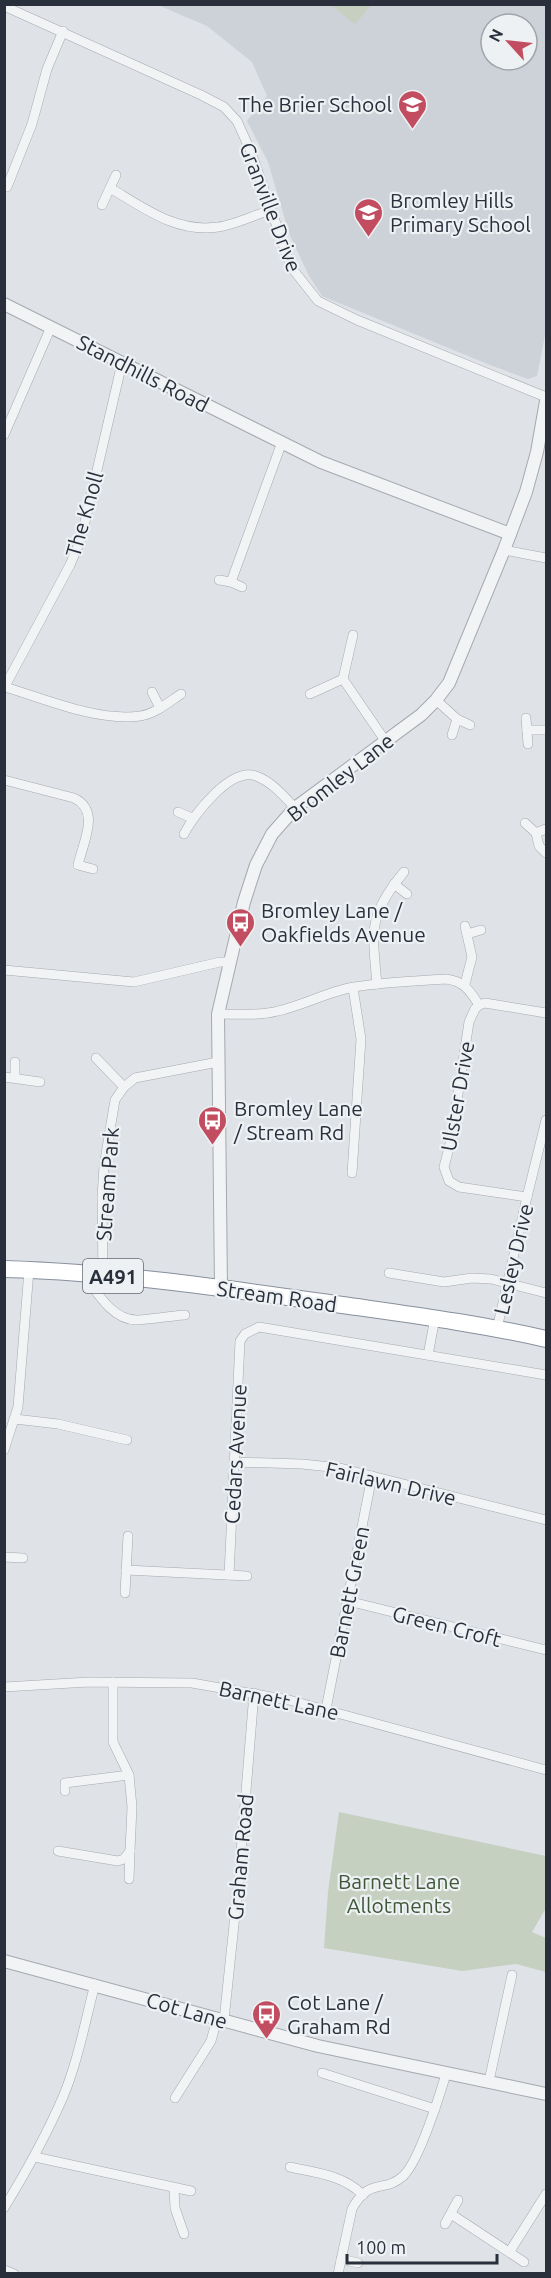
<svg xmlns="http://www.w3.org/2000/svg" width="551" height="2278" viewBox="0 0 551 2278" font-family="Ubuntu,sans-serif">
<rect width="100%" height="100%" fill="#dfe2e7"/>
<path fill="#cdd1d8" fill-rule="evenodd" d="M158,5h388v325l-9,46 -9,3 -38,-14 -168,-69 -14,-22 -19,-41 -21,-71 -21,-41 20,-25 -15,-34 -45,-36zM491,24h36v36h-36z"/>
<g fill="#c5d0c0">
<path d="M331,5h40l-16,19z"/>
<path d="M339,1812l207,44v52l-14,24 14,6v34l-30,-8 -54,7 -138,-23 4,-56z"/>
</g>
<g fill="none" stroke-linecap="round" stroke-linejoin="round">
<defs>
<g id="minor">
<path d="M4,6l197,89 23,12 13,14 14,31 40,115 27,34 39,19 189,77"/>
<path d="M7,187l25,-63 15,-55 16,-38"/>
<path d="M110,188c34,20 66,45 108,39 17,-2 36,-12 53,-17"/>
<path d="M102,205l14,-30"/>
<path d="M4,435l47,-108"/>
<path d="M504,550l42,8"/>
<path d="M219,580l12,2 11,5"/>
<path d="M231,582l51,-140"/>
<path d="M343,679l10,-44"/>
<path d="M5,687c40,12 93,35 135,29 15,-2 29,-14 41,-22"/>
<path d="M4,688l66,-123 11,-26 41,-176"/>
<path d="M152,692l8,16"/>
<path d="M310,694l33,-15 43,63"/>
<path d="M436,700l21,19 13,6"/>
<path d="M526,718l2,26"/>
<path d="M527,730h19"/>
<path d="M452,735l5,-16"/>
<path d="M4,780l70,18c27,13 9,44 4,67l15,4"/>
<path d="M178,812l14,6"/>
<path d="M525,823l11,10 10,-4"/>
<path d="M536,833l3,13 7,7"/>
<path d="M184,834c10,-19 46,-67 72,-58 16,6 27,19 39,32"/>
<path d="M394,884l13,10"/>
<path d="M467,934l14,-4"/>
<path d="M4,970l130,12 86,-20h10"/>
<path d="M377,984c-5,-54 -9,-69 27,-112"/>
<path d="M465,984l7,-27 -7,-31"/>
<path d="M479,1005l-4,4 -6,13 -18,118 -7,27 5,14 10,6 68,10"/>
<path d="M479,1005l6,-2 61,10"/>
<path d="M218,1014c20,0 41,2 60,-3 26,-6 49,-19 76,-24 30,-5 62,-6 92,-8 18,2 24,12 33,26"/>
<path d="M96,1058l28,29"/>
<path d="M4,1077l36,5"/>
<path d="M15,1078v-16"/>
<path d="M352,1173l9,-134 -8,-51"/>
<path d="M83,1273c13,18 29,48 55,47 15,-1 31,-4 47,-5"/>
<path d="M389,1273l55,9 28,-4 19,1 55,14"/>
<path d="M103,1275l-1,-78 2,-31 11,-66 9,-13 11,-9 83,-16"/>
<path d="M497,1329l30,-132 19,-77"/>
<path d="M428,1355l7,-37"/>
<path d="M15,1419l43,5 69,16"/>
<path d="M4,1450l14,-43 11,-137"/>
<path d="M234,1462l68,2 38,4 206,52"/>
<path d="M4,1557l19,1"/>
<path d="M126,1570l121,6"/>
<path d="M229,1575l11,-234 5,-7 14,-7 287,48"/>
<path d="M125,1593l3,-57"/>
<path d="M348,1601l198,49"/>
<path d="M4,1687l85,-5 103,1 97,17 257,70"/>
<path d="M326,1709l46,-233"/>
<path d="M65,1791v-8l64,-8"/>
<path d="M58,1851l60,10 6,-2 6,-8 2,-44 -3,-32 -16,-33v-60"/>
<path d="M129,1879l1,-28"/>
<path d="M224,2020l15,-143 15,-184"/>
<path d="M322,2073l113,36"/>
<path d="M489,2081l23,-106"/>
<path d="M175,2098l36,-57 6,-22"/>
<path d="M35,2157l156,34"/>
<path d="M290,2167c27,6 53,8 73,28"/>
<path d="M174,2188l1,20 9,26"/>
<path d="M4,2208c22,-36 42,-72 59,-111 15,-36 22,-75 32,-113"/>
<path d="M451,2214l73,48"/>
<path d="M445,2224l13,-24"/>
<path d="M510,2251l36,-57"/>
<path d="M341,2259l17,4"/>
<path d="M4,2270l10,4"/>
<path d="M338,2274l14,-65c17,-32 32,-16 50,-32 17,-14 37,-80 44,-103"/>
</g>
<g id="tertiary">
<path d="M4,304l317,158 189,72"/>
<path d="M221,1288l-3,-274 26,-112 12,-37 16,-31 23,-26 126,-93 15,-15 13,-17 55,-133 22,-58 11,-40 9,-51"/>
<path d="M4,1961l314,85 228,48"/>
</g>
<path id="trunk" d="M4,1269c107,3 213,18 318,33 75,11 150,20 224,37"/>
</defs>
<use href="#minor" stroke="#a5a9b0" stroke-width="10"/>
<use href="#tertiary" stroke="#a5a9b0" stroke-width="14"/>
<use href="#trunk" stroke="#87909c" stroke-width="18"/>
<use href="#minor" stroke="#f1f3f5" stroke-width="9"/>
<use href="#tertiary" stroke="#f1f3f5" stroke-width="12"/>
<use href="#trunk" stroke="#fff" stroke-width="16"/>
</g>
<defs>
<symbol id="school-pin" viewBox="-11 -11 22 30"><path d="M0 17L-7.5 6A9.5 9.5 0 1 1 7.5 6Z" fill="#c24d61" stroke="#eef1f4"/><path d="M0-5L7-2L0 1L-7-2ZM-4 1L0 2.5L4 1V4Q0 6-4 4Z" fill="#fff"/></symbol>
<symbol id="bus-pin" viewBox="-11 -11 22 30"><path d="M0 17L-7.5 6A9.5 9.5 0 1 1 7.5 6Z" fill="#c24d61" stroke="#eef1f4"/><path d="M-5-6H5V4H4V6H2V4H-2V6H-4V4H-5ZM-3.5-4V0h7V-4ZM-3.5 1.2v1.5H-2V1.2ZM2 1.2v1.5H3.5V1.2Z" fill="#fff"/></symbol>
</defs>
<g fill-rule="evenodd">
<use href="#school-pin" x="396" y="88" width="33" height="45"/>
<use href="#school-pin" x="352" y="196" width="33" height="45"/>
<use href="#bus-pin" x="224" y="906" width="33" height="45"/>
<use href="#bus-pin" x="196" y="1104" width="33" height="45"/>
<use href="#bus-pin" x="250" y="1998" width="33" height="45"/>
</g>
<g text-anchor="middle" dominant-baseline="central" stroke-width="4.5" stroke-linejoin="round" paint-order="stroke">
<rect fill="#eef1f4" stroke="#646a73" stroke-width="1.5" x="83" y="1259" width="60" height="34" rx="4.5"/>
<g font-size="20" font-weight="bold" fill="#29303c">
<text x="113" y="1276">A491</text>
</g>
<g font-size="21" fill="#29303c" stroke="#eef1f4" text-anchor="start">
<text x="392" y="104" text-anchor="end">The Brier School</text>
<text x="390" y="200">Bromley Hills<tspan x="390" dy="24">Primary School</tspan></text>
<text x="261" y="910">Bromley Lane /<tspan x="261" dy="24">Oakfields Avenue</tspan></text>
<text x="234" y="1108">Bromley Lane<tspan x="234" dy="24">/ Stream Rd</tspan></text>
<text x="287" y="2002">Cot Lane /<tspan x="287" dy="24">Graham Rd</tspan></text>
</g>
<g font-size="21" fill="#29303c" stroke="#eef1f4">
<text transform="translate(271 207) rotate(69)">Granville Drive</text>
<text transform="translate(143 373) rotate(27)">Standhills Road</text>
<text transform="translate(84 514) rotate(-74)">The Knoll</text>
<text transform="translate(340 777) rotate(-38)">Bromley Lane</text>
<text transform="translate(457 1096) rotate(-80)">Ulster Drive</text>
<text transform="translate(107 1184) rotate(-86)">Stream Park</text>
<text transform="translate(513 1259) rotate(-77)">Lesley Drive</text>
<text transform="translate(277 1296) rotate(8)">Stream Road</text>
<text transform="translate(235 1454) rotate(-87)">Cedars Avenue</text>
<text transform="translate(391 1483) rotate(13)">Fairlawn Drive</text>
<text transform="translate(349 1592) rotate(-79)">Barnett Green</text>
<text transform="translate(447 1626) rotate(14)">Green Croft</text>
<text transform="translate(279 1700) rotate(12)">Barnett Lane</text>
<text transform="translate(240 1857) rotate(-85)">Graham Road</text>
<text transform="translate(187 2010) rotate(16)">Cot Lane</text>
</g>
<g font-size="21" fill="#3e5737" stroke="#eef1f4">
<text x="399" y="1881">Barnett Lane<tspan x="399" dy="24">Allotments</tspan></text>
</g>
</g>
<rect width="551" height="2278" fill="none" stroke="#29303c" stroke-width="12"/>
<g transform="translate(509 42) rotate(297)"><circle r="28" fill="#eef1f4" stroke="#9fa4aa" stroke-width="1.5"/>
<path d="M0-4.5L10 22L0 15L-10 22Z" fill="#c24d61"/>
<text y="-9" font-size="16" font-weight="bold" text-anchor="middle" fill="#29303c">N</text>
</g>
<path d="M347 2254v9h150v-9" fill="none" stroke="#29303c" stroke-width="3"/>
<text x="356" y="2254" font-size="18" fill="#29303c" stroke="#eef1f4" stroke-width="4.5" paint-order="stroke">100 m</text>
</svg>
